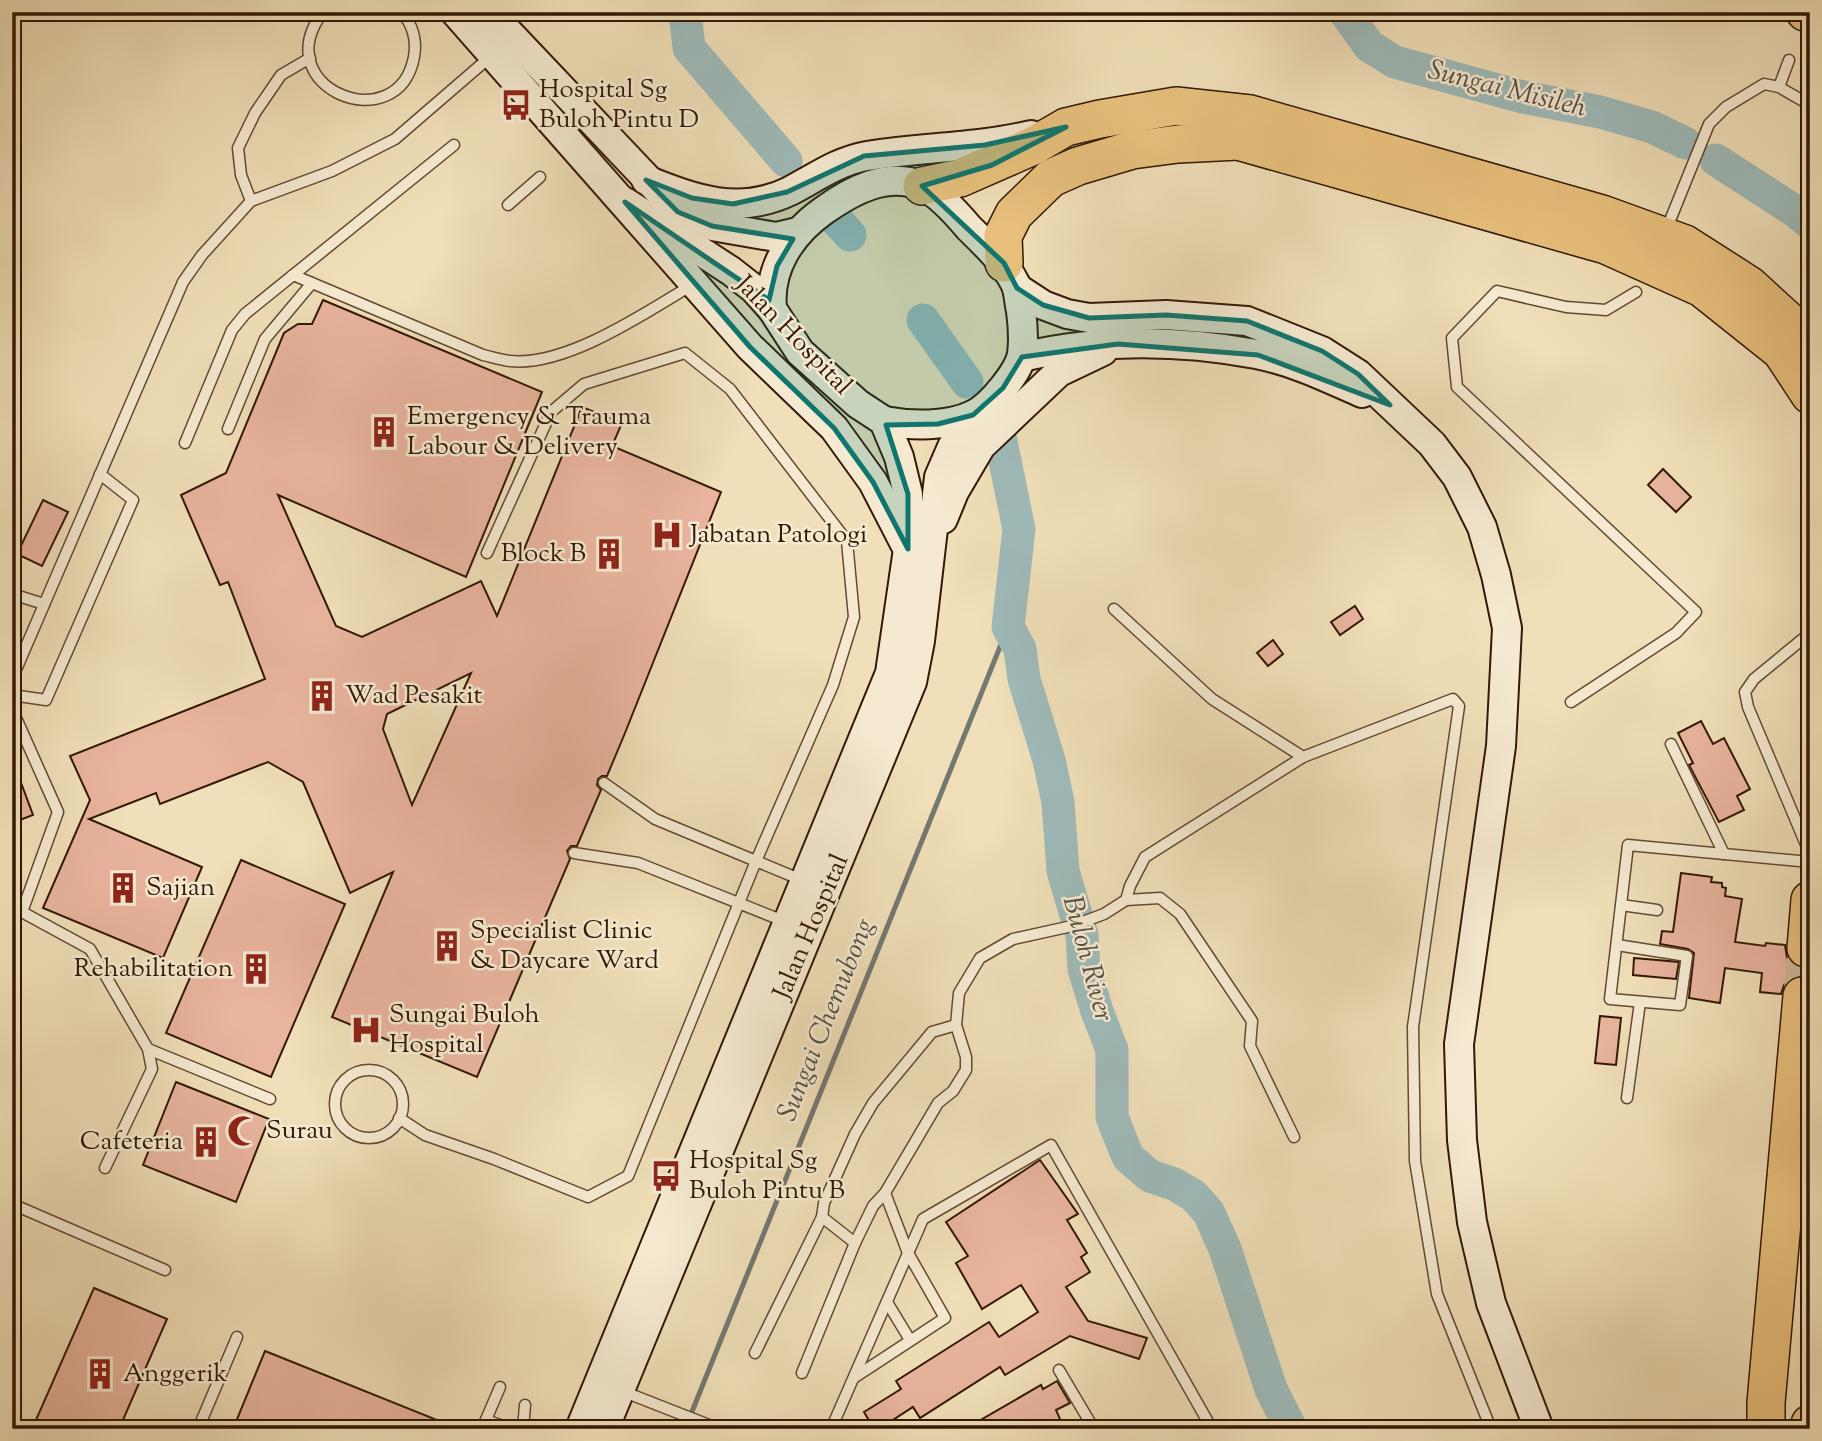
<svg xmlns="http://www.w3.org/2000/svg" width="1822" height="1441" viewBox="0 0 1822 1441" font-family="'Sorts Mill Goudy',serif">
<rect width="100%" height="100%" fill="#f0dfb8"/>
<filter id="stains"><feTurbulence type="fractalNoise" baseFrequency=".00286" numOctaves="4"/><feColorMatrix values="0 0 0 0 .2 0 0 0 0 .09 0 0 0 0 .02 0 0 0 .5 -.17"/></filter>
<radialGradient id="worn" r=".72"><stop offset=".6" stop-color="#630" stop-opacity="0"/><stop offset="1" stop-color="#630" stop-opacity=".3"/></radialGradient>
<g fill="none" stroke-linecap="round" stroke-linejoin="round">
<path stroke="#737971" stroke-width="5" d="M685,1429l323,-802"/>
<g stroke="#9ebab9" stroke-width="33">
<path d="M685,12l4,36 97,113"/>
<path d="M1345,12l24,34 26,16 128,35 77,15 52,15 33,16"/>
<path d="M1716,160l79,51 15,12"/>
<path d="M829,212l21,23"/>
<path d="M923,320l44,62"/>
<path d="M1000,437l19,92 -11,98 12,22 4,30 25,81 9,42 5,69 19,64 2,34 13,42 15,39v67l16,40 22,19 24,8 20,12 15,17 16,36 46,140 20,40"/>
</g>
</g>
<g fill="#e9b49e" stroke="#321805" stroke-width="2" fill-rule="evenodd">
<path d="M323,300l219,92 -76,185 -188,-82 58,131 26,11 119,-56 16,35 85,-209 40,16 -10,23 109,46 -96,241 -18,43h-5l-4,3 -1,6 4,5 -24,56h-6l-4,5 3,8 -93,218 -145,-60 61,-145 -43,21 -47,-111 -35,-20 -108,42 -4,-11 -67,26 113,48 -39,91 -120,-50 47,-108 -20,-44 195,-77 -37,-97 -8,3 -39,-90 45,-22 58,-140 14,-9h14zM471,673l-59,132 -29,-76 4,-15z"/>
<path d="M1663,469l28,28 -15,15 -28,-27z"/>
<path d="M43,500l25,12 -26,54 -25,-12z"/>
<path d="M1355,606l8,13 -23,16 -9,-13z"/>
<path d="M1273,640l10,14 -15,12 -11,-13z"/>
<path d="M1701,721l12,23 11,-6 26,51 -13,7 7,14 -25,12 -30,-57 4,-2 -15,-30z"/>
<path d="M12,764h2l19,51 -21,8z"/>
<path d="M241,860l104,44 -74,173 -105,-44z"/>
<path d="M1681,873l31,4 -1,5 11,1v4l4,1 -1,8 17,3 -7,43 30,4 1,-3 19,2 2,13 8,8 15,2v9l-7,-2 -10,2 -9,8 -3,9 -21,-2 2,-19 -37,-5 -5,35 -31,-5 5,-45 -6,-4 -28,-5 2,-13 11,1z"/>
<path d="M1634,958l45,4 -3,17 -43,-4z"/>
<path d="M1600,1016l21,2 -5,47 -21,-2z"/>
<path d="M176,1082l93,37 -33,83 -93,-37z"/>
<path d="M1040,1160l38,54 -11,6 20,33 -6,4 9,15 -24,15 22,34 59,17 -8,21 -69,-23 -65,39 -5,-8 -80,51 -7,-11 -34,22h-5l-10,-17 37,-23 -5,-8 93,-59 10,15 39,-25 -17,-27 -39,24 -26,-46 12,-7 -22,-34z"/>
<path d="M94,1288l73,31 -48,110h-87z"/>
<path d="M265,1351l192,77 -1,1h-223z"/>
<path d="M1057,1381l13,22 -14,7 4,9 -17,10h-78l76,-44 2,4z"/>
</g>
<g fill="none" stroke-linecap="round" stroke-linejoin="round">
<path stroke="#cab794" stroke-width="37" stroke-dasharray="37 18" stroke-linecap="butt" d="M1802,996l4,-48"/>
<defs>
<g id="lane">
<path d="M323,12c-58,76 75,129 91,45 3,-16 -1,-33 -13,-45"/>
<path d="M1779,87l10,-27"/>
<path d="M251,201l-10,-26 -3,-27 17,-35 26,-38 29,-17"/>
<path d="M508,205l32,-28"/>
<path d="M1671,218l38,-94 17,-17 38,-23 15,3 31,18"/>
<path d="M293,275l190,80c9,2 18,5 27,6 56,6 135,-48 182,-76"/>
<path d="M228,429l37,-90 47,-56"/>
<path d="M185,443l47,-113 13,-16 209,-169"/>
<path d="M12,594l32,10"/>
<path d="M1114,609l98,90 91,58"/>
<path d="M1810,633l-56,46 -9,13 3,15 62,147"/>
<path d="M12,679l171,-397 19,-27 49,-54 81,-30 63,-32 95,-82"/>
<path d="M12,695l34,5 87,-200 -33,-26"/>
<path d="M1571,702l105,-69 20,-21 -239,-225 -5,-49 45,-47 69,16 40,3 30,-18"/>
<path d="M12,709l46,103 -36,100 68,37 58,100 4,20 -47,99"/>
<path d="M1671,744l53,110"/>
<path d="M604,783l51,36 149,62"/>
<path d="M574,853l64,10 148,59"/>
<path d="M1126,900l34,-2 20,16 72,107 -2,25 44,91"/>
<path d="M1621,905l36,5"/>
<path d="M1617,945l70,11 -7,49 -70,-6 18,-154 182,17"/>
<path d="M148,1049l122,50"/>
<circle cx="369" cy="1104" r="34"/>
<path d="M1627,1098l13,-96"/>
<path d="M399,1118l26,17 69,24 94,38 40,-21 128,-315 77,-176 21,-68 -7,-76 -117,-152 -45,-36 -101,31 -33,28 -64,141"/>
<path d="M12,1204l153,66"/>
<path d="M855,1243l-33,-26 2,-14 31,-69 18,-31 59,-71 24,-7"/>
<path d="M887,1302l23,38"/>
<path d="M755,1353l67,-136"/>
<path d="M1059,1370l35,59"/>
<path d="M802,1373l53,-130 18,-37 12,-13 53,-90 15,-12 13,-21v-13l-10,-32 3,-32 21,-35 33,-19 59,-13 32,-12 22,-14 4,-14 15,-29 158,-100 150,-58 6,7 -46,321 2,134 22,133 54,135"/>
<path d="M855,1377l90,-59 -37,-65 -23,-60"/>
<path d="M622,1391l97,38"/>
<path d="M486,1420l25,9"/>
<path d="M198,1429l39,-92"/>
<path d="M482,1429l18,-42"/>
<path d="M523,1429l2,-24"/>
<path d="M831,1429l92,-210 128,-74 161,284"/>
</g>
<g id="secondary">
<path d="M455,12l295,335 84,81 39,54 32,62"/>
<path d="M489,12l183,193 40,21 64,11 21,-5"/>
<path d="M646,180c48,19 93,36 144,11 25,-13 48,-30 77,-35 55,-9 110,-8 164,-21"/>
<path d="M1017,288l26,17 24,9 22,4 77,-3 81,6 75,30 36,23 74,70 25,33 25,50 14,48 11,53 -6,118 -42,298 3,96 10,82 19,81 48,126"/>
<path d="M772,309c-4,-41 19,-75 51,-98 28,-20 64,-40 99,-25 15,6 36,29 47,42 18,18 36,34 47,57 3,8 3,18 5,26 2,15 3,28 1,43 -3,18 -32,53 -49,61 -25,12 -62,11 -89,6"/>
<path d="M1022,357c76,-18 157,-17 234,-3 37,7 72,24 106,39"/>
<path d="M943,519l11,-27 27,-46 78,-74 44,-21"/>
<path d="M580,1429l310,-756 18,-124v-55l-9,-37 -15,-36 -26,-17 -58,-52 -28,-43 -18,-20 -23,-18 -106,-69"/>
<path d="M604,1429l308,-747 8,-41 19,-164 13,-30 21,-32"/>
</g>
<g id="highway">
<path d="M1805,12l5,2"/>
<path d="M922,186l38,-8 73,-32 33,-19 34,-8 76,-13 74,8 352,100 83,30 64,41 47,43 14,19"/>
<path d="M1004,263l-1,-27 11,-22 37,-36 27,-12 54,-16 46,-6 60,-3 368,104 96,43 79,63 29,44"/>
<path d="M1806,948l4,-48"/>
<path d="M1766,1429v-26l36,-407"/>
<path d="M1809,1429l1,-5"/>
</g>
</defs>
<use href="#lane" stroke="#624a32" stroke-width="13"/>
<use href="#secondary" stroke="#321805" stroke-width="32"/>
<use href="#highway" stroke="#321805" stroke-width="40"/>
<use href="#lane" stroke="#f5ead1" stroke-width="10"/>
<use href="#secondary" stroke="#f5ead1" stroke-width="28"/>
<use href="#highway" stroke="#e8c07c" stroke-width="37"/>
</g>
<path fill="#0f766e" fill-opacity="0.2" stroke="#0f766e" stroke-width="5" stroke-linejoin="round" d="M1066,127l-74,38 -70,21 82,77 13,25 26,17 46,13 77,-3 81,6 75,30 36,23 32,31 -132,-50 -140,-11 -96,13 -19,31 -30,27 -35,9 -52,1 22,69v55l-35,-67 -39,-54 -84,-81 -125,-145 144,98 8,-34 16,-27 -81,-13 -34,-14 -32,-32 46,18 41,6 54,-12 77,-36 121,-11z"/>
<defs>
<symbol id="bus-bare" viewBox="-9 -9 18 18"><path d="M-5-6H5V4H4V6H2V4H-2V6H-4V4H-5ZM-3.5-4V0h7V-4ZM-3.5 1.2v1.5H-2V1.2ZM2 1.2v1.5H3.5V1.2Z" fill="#8f2418" stroke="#f5ead1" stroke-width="2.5" paint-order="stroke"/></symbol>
<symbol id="building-bare" viewBox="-9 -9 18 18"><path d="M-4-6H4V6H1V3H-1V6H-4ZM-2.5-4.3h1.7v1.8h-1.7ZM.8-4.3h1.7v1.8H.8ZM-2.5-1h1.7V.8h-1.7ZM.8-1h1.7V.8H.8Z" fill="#8f2418" stroke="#f5ead1" stroke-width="2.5" paint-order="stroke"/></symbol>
<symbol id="hospital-bare" viewBox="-9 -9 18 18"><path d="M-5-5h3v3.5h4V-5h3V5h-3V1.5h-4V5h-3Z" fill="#8f2418" stroke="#f5ead1" stroke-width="2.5" paint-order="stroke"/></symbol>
<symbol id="mosque-bare" viewBox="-9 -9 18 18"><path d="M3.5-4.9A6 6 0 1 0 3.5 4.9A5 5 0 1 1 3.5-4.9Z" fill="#8f2418" stroke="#f5ead1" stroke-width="2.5" paint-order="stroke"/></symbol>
</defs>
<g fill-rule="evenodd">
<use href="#bus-bare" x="494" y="83" width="44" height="44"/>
<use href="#building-bare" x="362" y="410" width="44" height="44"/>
<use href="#hospital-bare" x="645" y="513" width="44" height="44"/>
<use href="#building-bare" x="587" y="532" width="44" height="44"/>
<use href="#building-bare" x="300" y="674" width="44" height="44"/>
<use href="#building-bare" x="101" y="866" width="44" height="44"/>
<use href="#building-bare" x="425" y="924" width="44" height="44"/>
<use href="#building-bare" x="234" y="947" width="44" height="44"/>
<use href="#hospital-bare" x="344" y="1008" width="44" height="44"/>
<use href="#mosque-bare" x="221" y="1109" width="44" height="44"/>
<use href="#building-bare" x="184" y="1120" width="44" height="44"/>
<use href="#bus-bare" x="644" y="1154" width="44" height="44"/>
<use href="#building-bare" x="78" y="1352" width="44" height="44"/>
</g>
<g text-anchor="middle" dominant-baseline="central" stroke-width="5" stroke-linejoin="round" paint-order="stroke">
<g font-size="26" fill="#321805" stroke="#f5ead1" text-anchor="start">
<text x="539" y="90">Hospital Sg<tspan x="539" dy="30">Buloh Pintu D</tspan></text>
<text x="407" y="417">Emergency &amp; Trauma<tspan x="407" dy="30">Labour &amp; Delivery</tspan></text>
<text x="690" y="535">Jabatan Patologi</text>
<text x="586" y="554" text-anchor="end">Block B</text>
<text x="345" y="696">Wad Pesakit</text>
<text x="146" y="888">Sajian</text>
<text x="470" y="931">Specialist Clinic<tspan x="470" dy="30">&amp; Daycare Ward</tspan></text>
<text x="233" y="969" text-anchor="end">Rehabilitation</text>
<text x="389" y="1015">Sungai Buloh<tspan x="389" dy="30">Hospital</tspan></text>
<text x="266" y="1131">Surau</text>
<text x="183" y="1142" text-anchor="end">Cafeteria</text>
<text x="689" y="1161">Hospital Sg<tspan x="689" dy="30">Buloh Pintu B</tspan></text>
<text x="123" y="1374">Anggerik</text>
</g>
<g font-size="26" fill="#321805" stroke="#f5ead1">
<text transform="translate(793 336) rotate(46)">Jalan Hospital</text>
<text transform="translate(812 927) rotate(-67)">Jalan Hospital</text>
</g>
<g font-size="28" font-style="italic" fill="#585144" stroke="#f5ead1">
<text transform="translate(1507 90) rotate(14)">Sungai Misileh</text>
<text transform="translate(1087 959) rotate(75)">Buloh River</text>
<text transform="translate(827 1020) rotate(-68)">Sungai Chemubong</text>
</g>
</g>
<rect width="1822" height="1441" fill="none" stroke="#f0dfb8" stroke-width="42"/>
<rect x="14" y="14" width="1794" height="1413" fill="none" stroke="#321805" stroke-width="3.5"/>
<rect x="21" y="21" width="1780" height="1399" fill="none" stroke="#321805" stroke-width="2"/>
<rect width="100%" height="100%" filter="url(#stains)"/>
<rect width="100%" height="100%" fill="url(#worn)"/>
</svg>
